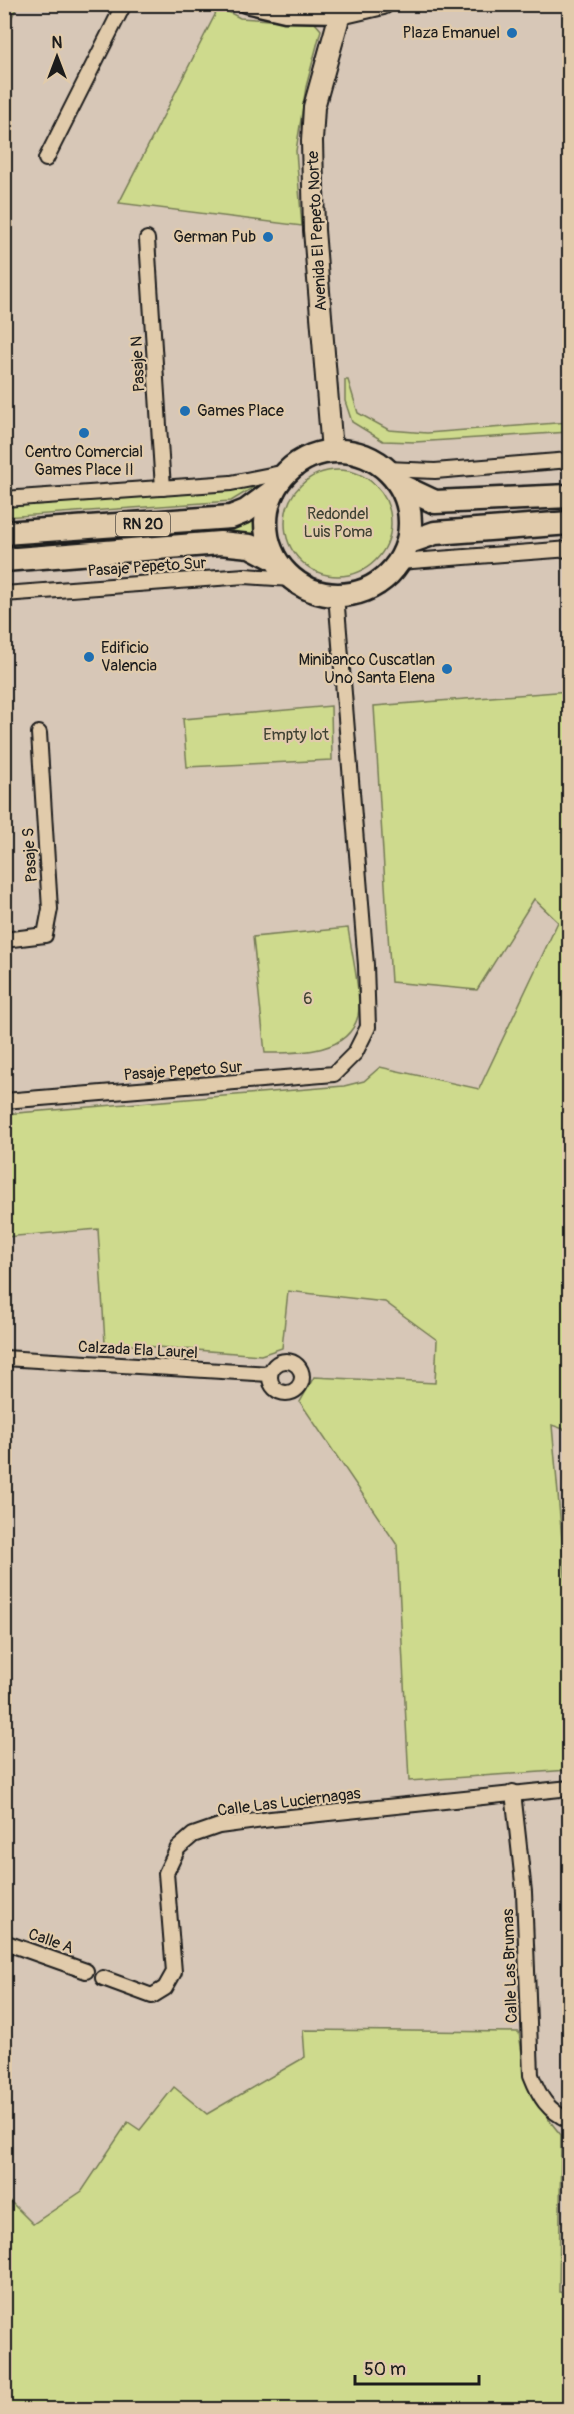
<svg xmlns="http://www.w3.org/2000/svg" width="574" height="2414" viewBox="0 0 574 2414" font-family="Pangolin,sans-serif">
<rect width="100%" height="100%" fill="#d7c7b7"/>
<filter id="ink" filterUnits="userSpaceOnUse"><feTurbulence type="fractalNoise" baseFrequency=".0167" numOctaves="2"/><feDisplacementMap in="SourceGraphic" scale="12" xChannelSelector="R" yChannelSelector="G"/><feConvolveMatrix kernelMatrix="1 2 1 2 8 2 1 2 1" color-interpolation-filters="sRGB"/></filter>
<g filter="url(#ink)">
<g fill="#ceda8d" stroke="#757b54" stroke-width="1.5">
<path d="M5,4l13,1 -13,25 -1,-25z"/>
<path d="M219,7l21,11 75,5 6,7 -15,57 -10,64 6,75 -183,-23z"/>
<path d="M345,380h3l10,33 31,17 38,3 142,-11v10l-154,10 -32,-1 -31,-19 -7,-21z"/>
<circle cx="338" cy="523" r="53"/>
<path d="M259,484l-28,17 -226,16v-16z"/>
<path d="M254,519l2,21 -251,11v-11z"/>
<path d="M569,691v740l-17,-6 17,195v150l-160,11 -12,-236 -97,-143 14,-25 121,6 2,-43 -52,-38 -97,-11 -6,57 -21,7 -156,-12 -7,-114 -93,8v-123l339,-28 20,-5 16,-14 99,22 79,-167 -24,-23 -57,91 -86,-8 -17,-276z"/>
<path d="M331,706l1,54 -145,7 -4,-48z"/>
<path d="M348,928c3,21 14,69 10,88 -10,39 -63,37 -93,37l-12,-116z"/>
<path d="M303,2030l216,2c6,49 10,65 42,103l-2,157 10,1v116h-564l-1,-214 29,29 49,-33 46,-69 12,8 34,-43 33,27 98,-57z"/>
</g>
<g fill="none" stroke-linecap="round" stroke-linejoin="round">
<defs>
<g id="minor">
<path d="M46,159l78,-155"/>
<path d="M147,239l16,249"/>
<path d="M386,469l49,2 135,-11"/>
<path d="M4,499l227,-16 55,-11"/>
<path d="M399,562l171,-13"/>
<path d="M4,594l241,-18 47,3"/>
<path d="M4,940l41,-5 5,-26 -11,-176"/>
<path d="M4,1101l330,-27 21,-21 13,-26 -2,-62 -30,-370"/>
<path d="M4,1358l266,16"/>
<circle cx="286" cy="1377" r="16"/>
<path d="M513,1792l11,100 7,183c9,23 16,35 39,46"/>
<path d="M4,1942l82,29"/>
<path d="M103,1978l49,18 13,-8 9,-16 -8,-99 12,-25 15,-13 26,-9 52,-7 299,-31"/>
</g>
<path id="tertiary" d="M246,4l39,9 55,1"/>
<path id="secondary" d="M332,451l-18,-221 -2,-89 2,-34 26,-93 43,-10"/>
<g id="trunk">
<circle cx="338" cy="523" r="72"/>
<path d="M401,486l34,16 135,-6"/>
<path d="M4,533l227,-16 15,-6 27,-20"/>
<path d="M409,542l26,-9 135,-10"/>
<path d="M4,560l216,-17 30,3 25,13"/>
</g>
</defs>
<use href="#minor" stroke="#1c1c1c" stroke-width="18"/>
<use href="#tertiary" stroke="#1c1c1c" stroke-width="21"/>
<use href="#secondary" stroke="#1c1c1c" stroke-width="24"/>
<use href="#trunk" stroke="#1c1c1c" stroke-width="27"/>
<use href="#minor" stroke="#e1cbab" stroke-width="14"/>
<use href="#tertiary" stroke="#e1cbab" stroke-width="16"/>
<use href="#secondary" stroke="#e1cbab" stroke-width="20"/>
<use href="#trunk" stroke="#e1cbab" stroke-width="22"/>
</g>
</g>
<g fill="#1f6fb2" stroke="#e1cbab" stroke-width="2">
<circle cx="512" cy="33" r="6"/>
<circle cx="268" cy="237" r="6"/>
<circle cx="185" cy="411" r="6"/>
<circle cx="84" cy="433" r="6"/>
<circle cx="89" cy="657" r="6"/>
<circle cx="447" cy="669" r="6"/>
</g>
<g text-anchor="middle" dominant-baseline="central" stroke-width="4.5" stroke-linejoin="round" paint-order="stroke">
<rect fill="#e1cbab" stroke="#575047" stroke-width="1.5" x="116" y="512" width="54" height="24" rx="4.5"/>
<g font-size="15" font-weight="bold" fill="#1c1c1c">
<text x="143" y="524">RN 20</text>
</g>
<g font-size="16" fill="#1c1c1c" stroke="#e1cbab" text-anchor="end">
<text x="500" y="33">Plaza Emanuel</text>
<text x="256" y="237">German Pub</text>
<text x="197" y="411" text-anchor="start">Games Place</text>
<text x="84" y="452" text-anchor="middle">Centro Comercial<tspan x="84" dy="18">Games Place II</tspan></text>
<text x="101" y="648" text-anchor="start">Edificio<tspan x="101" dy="18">Valencia</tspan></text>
<text x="435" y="660">Minibanco Cuscatlan<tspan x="435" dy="18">Uno Santa Elena</tspan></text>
</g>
<g font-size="16" fill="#1c1c1c" stroke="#e1cbab">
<text transform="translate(317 231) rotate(-93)">Avenida El Pepeto Norte</text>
<text transform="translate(138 364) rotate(-93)">Pasaje N</text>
<text transform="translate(147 567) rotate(-4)">Pasaje Pepeto Sur</text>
<text transform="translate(30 855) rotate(-94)">Pasaje S</text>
<text transform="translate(183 1071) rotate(-4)">Pasaje Pepeto Sur</text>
<text transform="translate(138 1350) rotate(3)">Calzada Ela Laurel</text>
<text transform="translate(289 1802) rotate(-7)">Calle Las Luciernagas</text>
<text transform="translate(51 1941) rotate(19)">Calle A</text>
<text transform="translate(510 1966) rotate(-92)">Calle Las Brumas</text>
</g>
<g font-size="16" fill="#404233" stroke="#e1cbab">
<text x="338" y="514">Redondel<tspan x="338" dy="18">Luis Poma</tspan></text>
<text x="296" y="735">Empty lot</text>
<text x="308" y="999">6</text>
</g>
</g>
<rect width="574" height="2414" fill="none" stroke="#e1cbab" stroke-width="24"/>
<rect x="12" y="12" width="550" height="2390" fill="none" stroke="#1c1c1c" stroke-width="2" filter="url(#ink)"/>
<g transform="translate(57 57)" stroke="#e1cbab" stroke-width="4.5" paint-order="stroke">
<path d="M0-4.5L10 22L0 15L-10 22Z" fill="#1c1c1c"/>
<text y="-9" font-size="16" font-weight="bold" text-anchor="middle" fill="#1c1c1c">N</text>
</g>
<path d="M355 2375v9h124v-9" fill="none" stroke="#1c1c1c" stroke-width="3"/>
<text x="364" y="2375" font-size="18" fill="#1c1c1c" stroke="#e1cbab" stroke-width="4.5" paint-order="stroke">50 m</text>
</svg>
